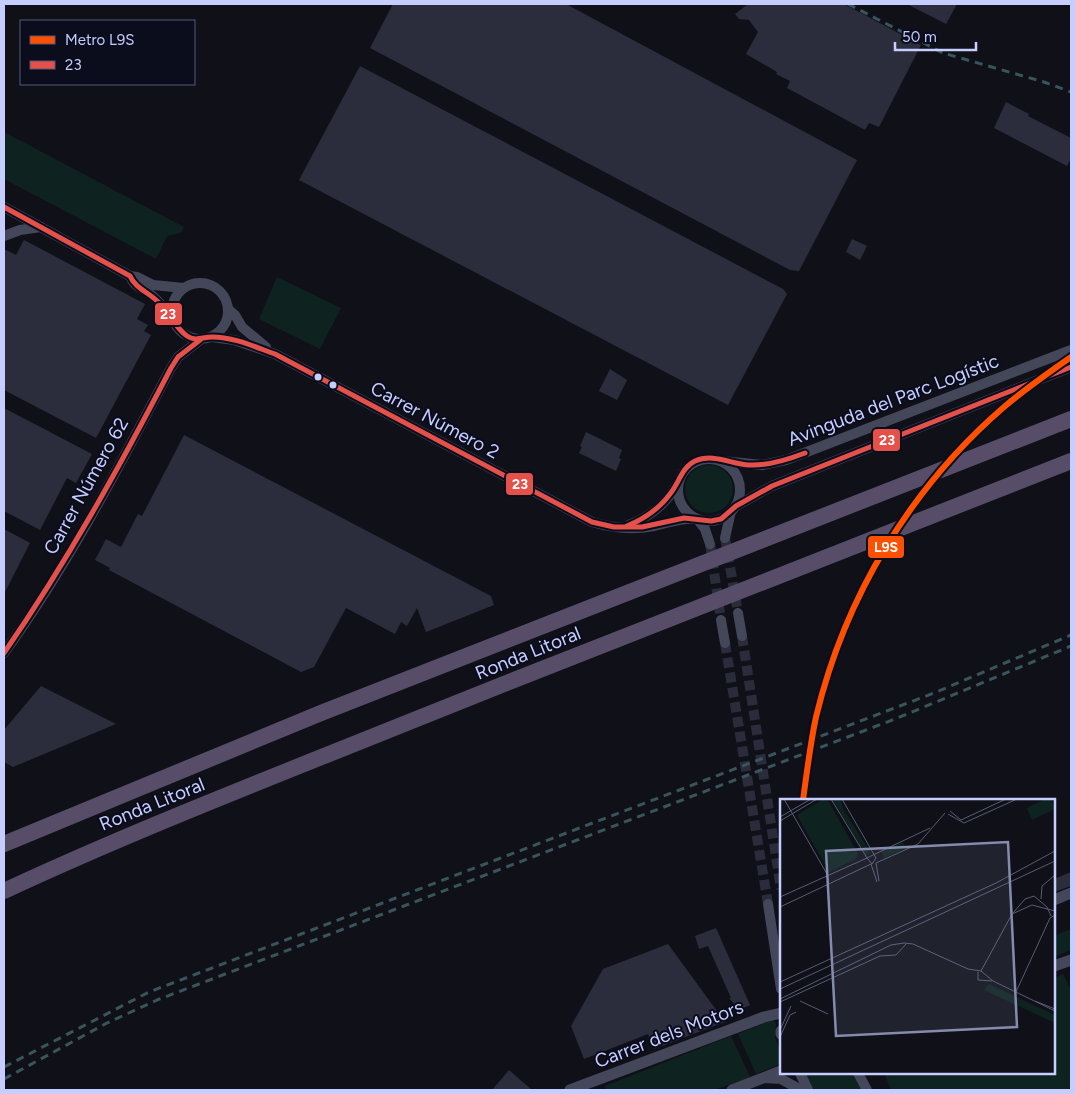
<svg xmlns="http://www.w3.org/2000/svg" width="1075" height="1094" viewBox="0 0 1075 1094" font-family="Figtree,sans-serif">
<rect width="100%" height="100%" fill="#0f1018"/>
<g fill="#0e231f">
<path d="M4,132l180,95 -3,6 -14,3 -11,23 -152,-80z"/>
<path d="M277,277l64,31 -21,41 -61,-30z"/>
<circle cx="709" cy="489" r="24"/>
<path d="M1071,929v21l-17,7v-21z"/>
<path d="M1063,974l8,16v100h-180l-7,-17h170v-95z"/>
<path d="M772,1020l4,3 -1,15 6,14v12l-25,10 -18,-40z"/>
<path d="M731,1036l19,41 -35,13h-109l-1,-4z"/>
<path d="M805,1073h48l9,17h-49z"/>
</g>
<g fill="#2b2d3c">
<path d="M393,4h173l291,156 -58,111 -9,-1 -420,-222z"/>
<path d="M748,4h96l77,41 -42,82 -10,-4 -4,7 -78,-42 3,-7 -14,-7 1,-2 -31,-18 12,-22 -9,-12 -10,-1 -4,-5z"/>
<path d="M907,4h50l-11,20z"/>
<path d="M360,66l423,223 4,5 -59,111 -429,-225z"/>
<path d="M1006,102l23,12 -1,2 43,22v20l-4,8 -73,-38z"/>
<path d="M852,239l15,7 -7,14 -14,-8z"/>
<path d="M24,240l121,64 -8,15 11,6 -4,6 7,4 -55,103 -92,-48v-141l12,6z"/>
<path d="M610,369l17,11 -10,20 -18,-9z"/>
<path d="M4,408l88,46 -16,29 -9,-5 -27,52 -36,-19z"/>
<path d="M586,432l36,18 -3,8 2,1 -5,12 -37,-18 3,-6 -2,-1z"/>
<path d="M184,435l307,161 3,9 -68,27 -9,-24 -10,18 -6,-4 -6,12 -49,-26 -32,59 -13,5 -192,-102 1,-2 -15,-8 11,-21 15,8 17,-33 4,2z"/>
<path d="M4,529l26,14 -26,51z"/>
<path d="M41,686l75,38 -103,43 -9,-5v-32z"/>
<path d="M1071,872v14l-17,6v-13z"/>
<path d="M716,928l34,77 -11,5 -10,-12h2l-23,-52 -9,3 -4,-13z"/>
<path d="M668,944l57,78 -71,27 -6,-15 -64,25 -13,-33 32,-57z"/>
<path d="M509,1070l23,20h-40z"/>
</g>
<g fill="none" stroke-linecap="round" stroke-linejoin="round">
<g stroke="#2a2c3b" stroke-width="10" stroke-dasharray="10 5" stroke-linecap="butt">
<path d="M725,538l13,75"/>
<path d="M710,544l11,76"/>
<path d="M742,636l39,253"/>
<path d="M725,643l43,261"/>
</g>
<g stroke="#434759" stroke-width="10">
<path d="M4,207l126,69 7,1 16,8 31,3"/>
<path d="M4,236l16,-6 21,-3"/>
<path d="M130,276c5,12 11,11 20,18 9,7 16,16 22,24"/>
<circle cx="200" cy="311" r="28"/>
<path d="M228,309l7,6 7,12 24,20"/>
<path d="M212,337l22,3 41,14 317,168c20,6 42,8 62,4 15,-3 28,-9 42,-7"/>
<circle cx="709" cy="490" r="31"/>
<path d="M723,461l39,4 24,-5 285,-110"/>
<path d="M736,506l36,-20 299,-119"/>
<path d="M698,520l7,9 5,15"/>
<path d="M629,525c20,-8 38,-22 48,-41"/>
<path d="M725,538l6,-27"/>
<path d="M738,613l4,23"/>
<path d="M721,620l4,23"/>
<path d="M4,653c65,-90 116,-188 167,-285l7,-11 22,-17"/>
<path d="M768,904l13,85"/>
<path d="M800,1073l8,17"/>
<path d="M858,1073l9,17"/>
<path d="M763,1078l18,1 20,11"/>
</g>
<g stroke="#434759" stroke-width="11">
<path d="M1054,900l17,-7"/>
<path d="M1054,966l17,-6"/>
<path d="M781,1031v3"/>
<path d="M570,1090l194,-73 17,-4"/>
<path d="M732,1090l49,-19"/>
</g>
<g stroke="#584d68" stroke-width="16">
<path d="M4,844l317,-131 750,-294"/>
<path d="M4,891c131,-61 266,-113 400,-167 222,-89 445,-176 667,-263"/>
</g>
<g stroke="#39545b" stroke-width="3" stroke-dasharray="8 6" stroke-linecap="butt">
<path d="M848,4l95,49 101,29 27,10"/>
<path d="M4,1067l145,-75 785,-299 137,-58"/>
<path d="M4,1079l103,-56 50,-23 738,-281 176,-73"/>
</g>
<defs>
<g id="bus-1">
<path d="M4,207l126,69c5,12 18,16 27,25 12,10 17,26 30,35 9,6 15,1 25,1 22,0 43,10 63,17l317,168 22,5h28l42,-9 27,3 10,-2 15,-13 36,-20 299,-119"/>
<path d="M627,526c17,-7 32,-17 43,-32 9,-11 12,-27 25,-33 18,-8 36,3 54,4 19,1 38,-5 56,-12"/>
<path d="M4,653c63,-91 116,-187 167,-285l7,-11 22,-17"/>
</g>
</defs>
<use href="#bus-1" stroke="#0b0c1c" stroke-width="9"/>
<use href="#bus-1" stroke="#e3514a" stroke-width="5"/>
<defs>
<path id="metro-1" d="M803,800c4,-28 7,-55 13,-83 29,-120 94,-229 188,-310 21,-18 44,-34 67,-50"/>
</defs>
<use href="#metro-1" stroke="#0b0c1c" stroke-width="10"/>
<use href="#metro-1" stroke="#fe5000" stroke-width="6"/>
</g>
<g fill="#c6cdff" stroke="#0b0c1c" stroke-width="2">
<circle cx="318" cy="377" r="4.5"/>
<circle cx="333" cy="385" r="4.5"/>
</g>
<g text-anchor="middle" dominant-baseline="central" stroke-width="4" stroke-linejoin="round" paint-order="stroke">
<g font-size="19" fill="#c6cdff" stroke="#0b0c1c">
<text transform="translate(893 400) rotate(-21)">Avinguda del Parc Logístic</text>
<text transform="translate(435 420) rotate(28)">Carrer Número 2</text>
<text transform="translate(86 486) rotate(-61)">Carrer Número 62</text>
<text transform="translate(528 653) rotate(-22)">Ronda Litoral</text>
<text transform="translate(152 804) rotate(-22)">Ronda Litoral</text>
<text transform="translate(669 1034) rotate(-21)">Carrer dels Motors</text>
</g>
</g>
<g transform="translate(780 799)">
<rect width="275" height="275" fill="#0f1018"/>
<path d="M52,0h9l2,10 28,44 -5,3zM265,0h7l3,10 -23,11 -5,-12zM42,1l7,2 29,52 -2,5 -27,13 -32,-57zM123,43l2,6 -21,10 -3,-7zM209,185l66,31v8l-71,-33z" fill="#0e231f"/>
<path fill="none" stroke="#585c74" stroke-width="1" d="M4,0l43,75M51,0l36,59M62,0l34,59 -4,6 -5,-6 6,-3M170,12l11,9 45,-21M168,15l16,9 53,-24M0,18l31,-18M0,22l37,-22M93,56l57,-27M96,64l42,-19 27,-31M96,64l3,18M91,65l6,18M0,98l87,-39M261,100l1,-13 13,-11M0,108l91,-43M233,114l12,-14 9,-3 13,11 4,9M201,172l31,-57 20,-9 23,6M201,172l12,10 62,30M198,173v8l14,1M0,183l216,-99 59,-32M0,190l275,-128M236,193l34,-74 5,-3M0,200l111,-54 13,-2 9,1 55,25 13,2M20,202l28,13M255,202l20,8M0,203l100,-46 16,-1 10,-11M0,231l11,-24M0,238l10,-22 6,-3"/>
<path fill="#868bae" fill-opacity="0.15" stroke="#868bae" stroke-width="2.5" d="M228,43l9,185 -181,9 -10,-185z"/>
<rect width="275" height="275" fill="none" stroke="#c6cdff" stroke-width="2.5"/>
</g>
<g stroke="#0b0c1c" stroke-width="2">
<rect x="154" y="302" width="29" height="24" rx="5" fill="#e3514a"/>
<rect x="872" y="428" width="29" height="24" rx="5" fill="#e3514a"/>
<rect x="505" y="472" width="29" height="24" rx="5" fill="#e3514a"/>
<rect x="867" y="535" width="38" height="24" rx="5" fill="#fe5000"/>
</g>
<g font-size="14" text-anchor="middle" font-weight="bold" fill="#fff">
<text x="168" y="319">23</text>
<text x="887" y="445">23</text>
<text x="520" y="489">23</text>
<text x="886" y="552">L9S</text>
</g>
<rect width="1075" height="1094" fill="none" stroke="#c6cdff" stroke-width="10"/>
<rect x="20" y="20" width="175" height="65" fill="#0b0c1c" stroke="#565977"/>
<rect x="30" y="36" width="25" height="8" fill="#fe5000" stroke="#565977"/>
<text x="65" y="45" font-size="15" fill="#c6cdff">Metro L9S</text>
<rect x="30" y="61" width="25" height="8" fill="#e3514a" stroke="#565977"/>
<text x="65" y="70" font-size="15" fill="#c6cdff">23</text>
<path d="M895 42v8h81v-8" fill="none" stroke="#c6cdff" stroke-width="2.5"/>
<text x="902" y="42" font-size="15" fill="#c6cdff" stroke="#0b0c1c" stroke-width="4" paint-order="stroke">50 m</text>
</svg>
